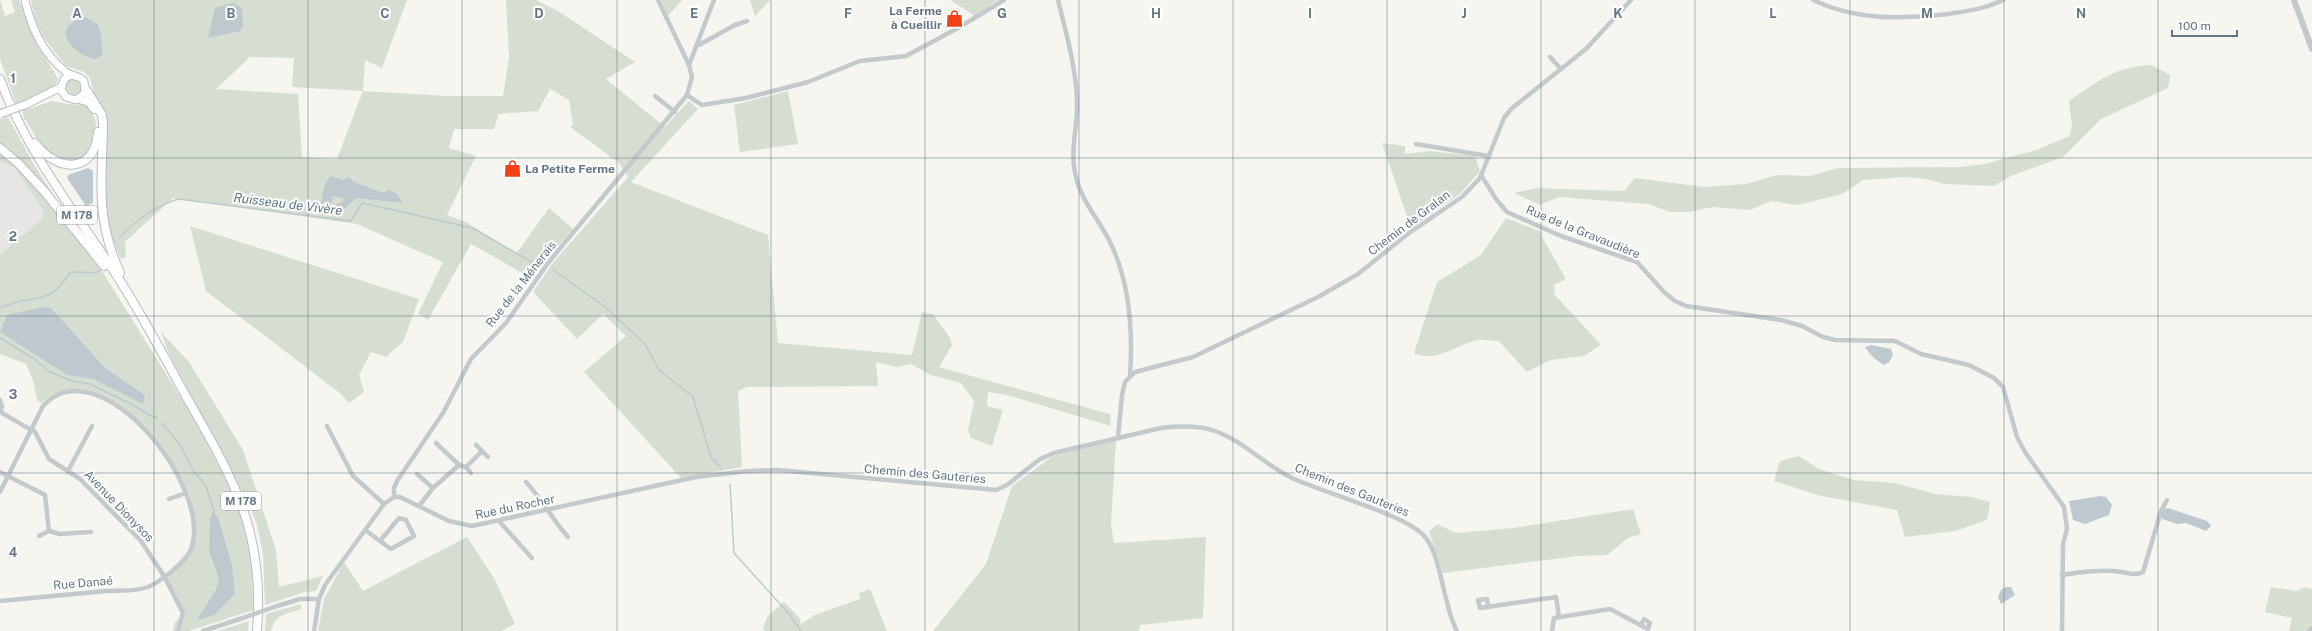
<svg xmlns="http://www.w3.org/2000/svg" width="2312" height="631" viewBox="0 0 2312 631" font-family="'Public Sans',sans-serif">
<rect width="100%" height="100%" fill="#f6f6f1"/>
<path fill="#e6e7e5" d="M0,162l14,5 29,43v8l-43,37z"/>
<g fill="#d6ded2" fill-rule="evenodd">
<path d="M0,0l5,16 10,-4 -4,-12h8l16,40 23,39c-1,12 -31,21 -42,24l-16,-44z"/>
<path d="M31,0h376l-25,68 -17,-8 -2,31 83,5h57l6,-39 -3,-57h30l22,11 77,51 -29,17 59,48 24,-26 9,8 -67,73 137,53 10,108 134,12 10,-43 11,2 16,22 3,9 -13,22 171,47 1,12 -104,-31 -19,-3 -1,14 16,4 -11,36 -21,-8 -3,-8 6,-29 -13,-18 -30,-8 -20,-11 -15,3 -20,-5 2,24 -131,1 -9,4 4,76 -61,11 -97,-106 42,-36 -23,-22 -26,25 -44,-47 19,-28 76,-87 -9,-14 -49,-36 3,-3 -4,-24 -19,-11 -12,22 -39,3 -5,15h-40l-5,19 27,8 -29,59 19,7 50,32 33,-46 24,21 -42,49 -60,-34 -43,76 -10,-6 25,-52 -86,-38 -184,-26 -48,44 1,15 -5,2 -15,-34 -1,-56 2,-50 -3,-9 -10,-16 -4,-16 -6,-6 -18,-6 -22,-28 -9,-19zM86,17l12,7 3,10 2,21 -9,5 -7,-2 -18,-33 8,-6zM250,57l44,1 -2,29 71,4 -26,68 -35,-2 -4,-63 -82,-5z"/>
<path d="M661,0h21l-14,16z"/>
<path d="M750,0h20l-15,16z"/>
<path d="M950,0h48l-23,16z"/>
<path d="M2151,65l19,10 -2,13 -67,31 -38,38 -52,19 -17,10 -50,-2 -18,-5 -20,-2 -43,3 -21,14 -28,7 -17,4 -25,-4 -22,9 -37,-3 -25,5h-18l-22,-8 -89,-7 -19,8 -26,-12 23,-5 87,3 11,-13 69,9 42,-3 31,-9 33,1 28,-8 122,-1 25,-3 51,-14 34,-14 2,-10 -3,-25c29,-20 45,-34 82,-36z"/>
<circle cx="74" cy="87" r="8"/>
<path d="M788,91l10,53 -58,8 -6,-47z"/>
<path d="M52,101l22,4 10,-1c29,18 0,79 -34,50 -11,-9 -18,-24 -26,-36l-2,-7z"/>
<path d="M8,117l25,46 22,34 -2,2 -53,-53v-27z"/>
<path d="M1382,143l23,3v8l25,-3 45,5 5,15 -19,22 -50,35z"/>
<path d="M0,152l23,20 74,91 96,154 42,80 10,31 7,34 1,48 -64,21h-16l2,-9 8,-8 -16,-36 24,-25c1,-21 5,-44 -4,-64 -20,-47 -91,-134 -146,-86l-4,-3 -3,-17 -8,-19 -26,-10v-99l43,-37v-8l-29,-43 -14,-5z"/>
<path d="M1506,218l36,14 -1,3 25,44 -12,6 1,10 46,50 -17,11 -34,4 -23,12 -28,-31c-8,0 -18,-2 -25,0 -20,6 -40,22 -60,12l23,-71 44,-27z"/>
<path d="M190,226l229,73 -16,43 -17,15 -15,-5 -12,23 5,17 -15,11 -8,-9 -135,-103z"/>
<path d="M161,332l28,30 54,88 33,100 3,37 44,-11 -7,15 -11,1 -40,13 -2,-51 -6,-29 -10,-25 -79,-148z"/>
<path d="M1116,440l-5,84 3,19 92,-6 -3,81 -63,7 -1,6h-206l53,-67 26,-78 41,-30z"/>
<path d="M1799,456l20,13 34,11 42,3 40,11 36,3 19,5 -3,18 -32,11 -50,6 -8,-27 -80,-15 -43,-14 6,-20z"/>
<path d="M1633,509l8,25 -13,4 -21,17 -29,1 -135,17 -14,-41 8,-8 19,9 57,-5z"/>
<path d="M467,537l27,41 21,46 -14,7h-183l6,-32 20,-37 19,29z"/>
<path d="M2271,587l26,4 8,-4 7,2v42h-23l3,-13 -27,-6z"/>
<path d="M870,589l17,42h-122l-2,-3 4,-11 17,-15 15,15 2,7 14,-9 45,-16 -1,-6z"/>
<path d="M301,604v5c-15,5 -26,5 -30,22h-6l1,-17z"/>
<path d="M249,621l-1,10h-31z"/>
</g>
<g fill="#bdc9ce">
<path d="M234,3l8,5 1,17 -3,6 -32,7 7,-30z"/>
<path d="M86,17l12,7 3,10 2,21 -9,5c-14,-6 -24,-11 -29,-26 2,-10 11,-16 21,-17z"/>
<path d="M88,168l5,3v32l-7,3 -19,-28 1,-3z"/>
<path d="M331,176l12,4 5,-3 6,5 29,11 6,-3 8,4 6,9 -47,-5 -14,13 -12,-1c5,-6 10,-6 15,-11l-12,-3 -1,5 -7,7h-3c-2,-7 3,-29 9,-32z"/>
<path d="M44,307l7,1 54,60 38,26 2,5 -2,5 -50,-25 -26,-4 -67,-43 7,-17z"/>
<path d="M1871,345l20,4 2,6 -4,7 -5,3c-7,-4 -15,-11 -19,-18z"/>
<path d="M2101,496l5,1 6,8 -3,10 -24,9 -12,-4 -4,-19z"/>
<path d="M2168,508l39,13 4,5 -5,5 -20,-8 -9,1 -15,-5 -1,-3 2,-6z"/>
<path d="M213,510l6,10 13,46 3,28 -21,21 -14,5 -2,-2 18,-28 3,-12 -10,-27 1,-31z"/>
<path d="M2006,587h5l4,8 -14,9 -3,-7 3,-7z"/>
</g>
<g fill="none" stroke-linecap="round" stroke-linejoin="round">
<g stroke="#bdc9ce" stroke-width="1.5">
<path d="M120,237c18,-18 33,-30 58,-38l173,22 11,-18 111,25 67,39"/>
<path d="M553,270l51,36 41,38 14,26 34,27 18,60 10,11"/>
<path d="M0,308c33,-17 47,3 70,-36l26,1 4,-3"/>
<path d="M0,338l36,22 14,12 22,9 18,3 45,22 16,10 6,2"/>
<path d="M162,423l18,22 13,25 13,16 8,25"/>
<path d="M730,484l4,69 56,62 11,16"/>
</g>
<defs>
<g id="secondary">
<path d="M25,0c6,27 18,54 41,72 6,5 13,3 18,9l1,12 -9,7 -10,-3 -5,-7 3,-11 7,-4"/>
<path d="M27,104l34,-17"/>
</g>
<g id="primary">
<path d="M0,79c26,72 76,134 117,197 26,40 47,81 70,122 47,82 78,134 70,233"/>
<path d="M86,89l16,26 1,10c-1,58 -8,92 17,148"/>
<path d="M79,99l10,3 5,7"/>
<path d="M35,143c22,30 60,31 63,-11"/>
<path d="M0,148l18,15 26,28 60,75"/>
</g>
</defs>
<use href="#secondary" stroke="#b6bcc0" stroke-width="9"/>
<use href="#primary" stroke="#b7bcbf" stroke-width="10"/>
<g stroke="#c4c9cb" stroke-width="4.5">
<path d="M1058,0c8,33 18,67 19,101 1,24 -7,48 -2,72 5,26 22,44 34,67 21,41 24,91 21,136"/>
<path d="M1813,0c44,21 88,19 135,14 19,-3 37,-5 55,-14"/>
<path d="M699,45l36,-20 12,-4"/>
<path d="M1550,57l11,12"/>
<path d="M689,65l25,-65"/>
<path d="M687,95l15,10 44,-7 62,-16 52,-21 46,-5 52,-28 46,-28"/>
<path d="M655,96l20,16"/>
<path d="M1416,144l72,12"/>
<path d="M1481,175l15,24 11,13 54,24 76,26 28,31 10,8 11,5 95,14 21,6 21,11 12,3 60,1 26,13 48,11 25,13 9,9 14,50 8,15 39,55 3,22 -4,15 -1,87"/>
<path d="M0,400l2,7 -2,5"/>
<path d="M0,412l35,20 14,27 31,20 61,62 23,35 19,37 -5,18"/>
<path d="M327,426l26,50 31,28"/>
<path d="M1118,437l4,-42 3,-13 10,-10 58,-15 125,-60 40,-23 51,-41 53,-36 18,-19 24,-60 7,-9 75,-60 45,-49"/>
<path d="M436,443l23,22"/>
<path d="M476,445l12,12"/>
<path d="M466,467l5,6"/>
<path d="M68,471l24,-45"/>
<path d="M0,472l45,23 4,36"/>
<path d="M417,474l16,14"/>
<path d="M526,482c16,17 26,37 42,55"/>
<path d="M0,492l43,-86c55,-61 171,80 148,143 -4,12 -31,33 -43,38 -12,5 -29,3 -42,4 -35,3 -71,7 -106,10"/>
<path d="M394,497h6l49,24 23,5 224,-49 52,-6 30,-1 218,20 11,-5 33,-26 14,-6 107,-25c18,-2 37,-3 54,3 28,10 49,33 75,46 30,15 118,38 135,60 17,20 18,69 32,94"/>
<path d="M169,499l17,-6"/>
<path d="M419,506l14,-18 26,-23 7,2 16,-16"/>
<path d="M499,521l33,37"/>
<path d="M365,530l26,19 23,-13 -8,-16 -7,-2 -19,23"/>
<path d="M39,536l10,-5 11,3 31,-2"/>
<path d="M2062,575c19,-3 40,-6 60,-3 7,1 14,4 21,0l18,-61 6,-11"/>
<path d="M277,606l23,-7h19"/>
<path d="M1488,607l-1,-8 -9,1 2,8 76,-11 3,20"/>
<path d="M203,631l40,-13"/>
<path d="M314,631l5,-32 6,-14 59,-81 10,-7v-9l3,-7 46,-68 28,-54 35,-36 42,-60 139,-168 5,-18 -3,-12 -31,-65"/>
<path d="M1552,631l2,-13 56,-9 38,20 2,-6 -6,-4 -3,6"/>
</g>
<g stroke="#c4c9cb" stroke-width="6">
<path d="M2294,0l18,49"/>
<path d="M2310,631l2,-2"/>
</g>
<use href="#secondary" stroke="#fff" stroke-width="7"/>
<use href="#primary" stroke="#fff" stroke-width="8"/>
<defs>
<path id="secondary-bridge" d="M0,114l27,-10"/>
</defs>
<use href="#secondary-bridge" stroke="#b6bcc0" stroke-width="9" stroke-linecap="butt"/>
<path stroke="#c4c9cb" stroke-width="4.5" d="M243,618l34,-12"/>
<use href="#secondary-bridge" stroke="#fff" stroke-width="7"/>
</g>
<path fill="none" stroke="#627785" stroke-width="1" stroke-opacity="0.55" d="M154,0v631M308,0v631M462,0v631M617,0v631M771,0v631M925,0v631M1079,0v631M1233,0v631M1387,0v631M1541,0v631M1695,0v631M1850,0v631M2004,0v631M2158,0v631M0,158h2312M0,316h2312M0,473h2312"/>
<defs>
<symbol id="shop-bare" viewBox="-9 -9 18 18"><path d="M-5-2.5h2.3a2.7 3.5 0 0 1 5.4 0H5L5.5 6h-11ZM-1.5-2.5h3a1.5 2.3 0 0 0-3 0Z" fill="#f24115" stroke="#fff" stroke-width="2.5" paint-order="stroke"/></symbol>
</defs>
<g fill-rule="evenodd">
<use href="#shop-bare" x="942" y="6" width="25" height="25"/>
<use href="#shop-bare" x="500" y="156" width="25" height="25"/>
</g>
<g text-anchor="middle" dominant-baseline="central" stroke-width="4" stroke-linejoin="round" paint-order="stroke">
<g fill="#fff" stroke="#91a0aa" stroke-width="1">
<rect x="57" y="206" width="40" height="18" rx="3"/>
<rect x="221" y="492" width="40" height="18" rx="3"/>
</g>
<g font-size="11" font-weight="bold" fill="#627785">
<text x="77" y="215">M 178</text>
<text x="241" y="501">M 178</text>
</g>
<g font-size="12" font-weight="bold" fill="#627785" stroke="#fff" text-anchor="end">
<text x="942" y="11">La Ferme<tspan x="942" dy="14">à Cueillir</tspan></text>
<text x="525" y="169" text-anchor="start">La Petite Ferme</text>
</g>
<g font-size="12" fill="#627785" stroke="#fff">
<text transform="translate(1409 223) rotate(-37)">Chemin de Gralan</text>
<text transform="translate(1583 232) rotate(22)">Rue de la Gravaudière</text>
<text transform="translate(521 284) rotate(-52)">Rue de la Ménerais</text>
<text transform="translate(925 474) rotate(5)">Chemin des Gauteries</text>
<text transform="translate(1352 490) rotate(22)">Chemin des Gauteries</text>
<text transform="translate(119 506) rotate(46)">Avenue Dionysos</text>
<text transform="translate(515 507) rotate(-12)">Rue du Rocher</text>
<text transform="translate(83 583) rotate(-5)">Rue Danaé</text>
</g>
<g font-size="13" font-style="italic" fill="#5d7a83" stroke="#fff">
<text transform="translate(288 204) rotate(7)">Ruisseau de Vivère</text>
</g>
</g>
<g font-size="13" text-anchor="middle" font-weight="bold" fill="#627785" stroke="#fff" stroke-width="4" stroke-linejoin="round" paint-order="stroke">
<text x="77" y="18">A</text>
<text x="231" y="18">B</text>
<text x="385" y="18">C</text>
<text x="539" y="18">D</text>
<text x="694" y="18">E</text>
<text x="848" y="18">F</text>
<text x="1002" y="18">G</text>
<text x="1156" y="18">H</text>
<text x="1310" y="18">I</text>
<text x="1464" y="18">J</text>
<text x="1618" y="18">K</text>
<text x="1773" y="18">L</text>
<text x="1927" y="18">M</text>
<text x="2081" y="18">N</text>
<text x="13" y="83">1</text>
<text x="13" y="241">2</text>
<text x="13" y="399">3</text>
<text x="13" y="557">4</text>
</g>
<path d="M2172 30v6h65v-6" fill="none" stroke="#627785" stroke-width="2"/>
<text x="2178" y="30" font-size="12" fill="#627785" stroke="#ffffff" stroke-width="3" paint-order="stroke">100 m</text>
</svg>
